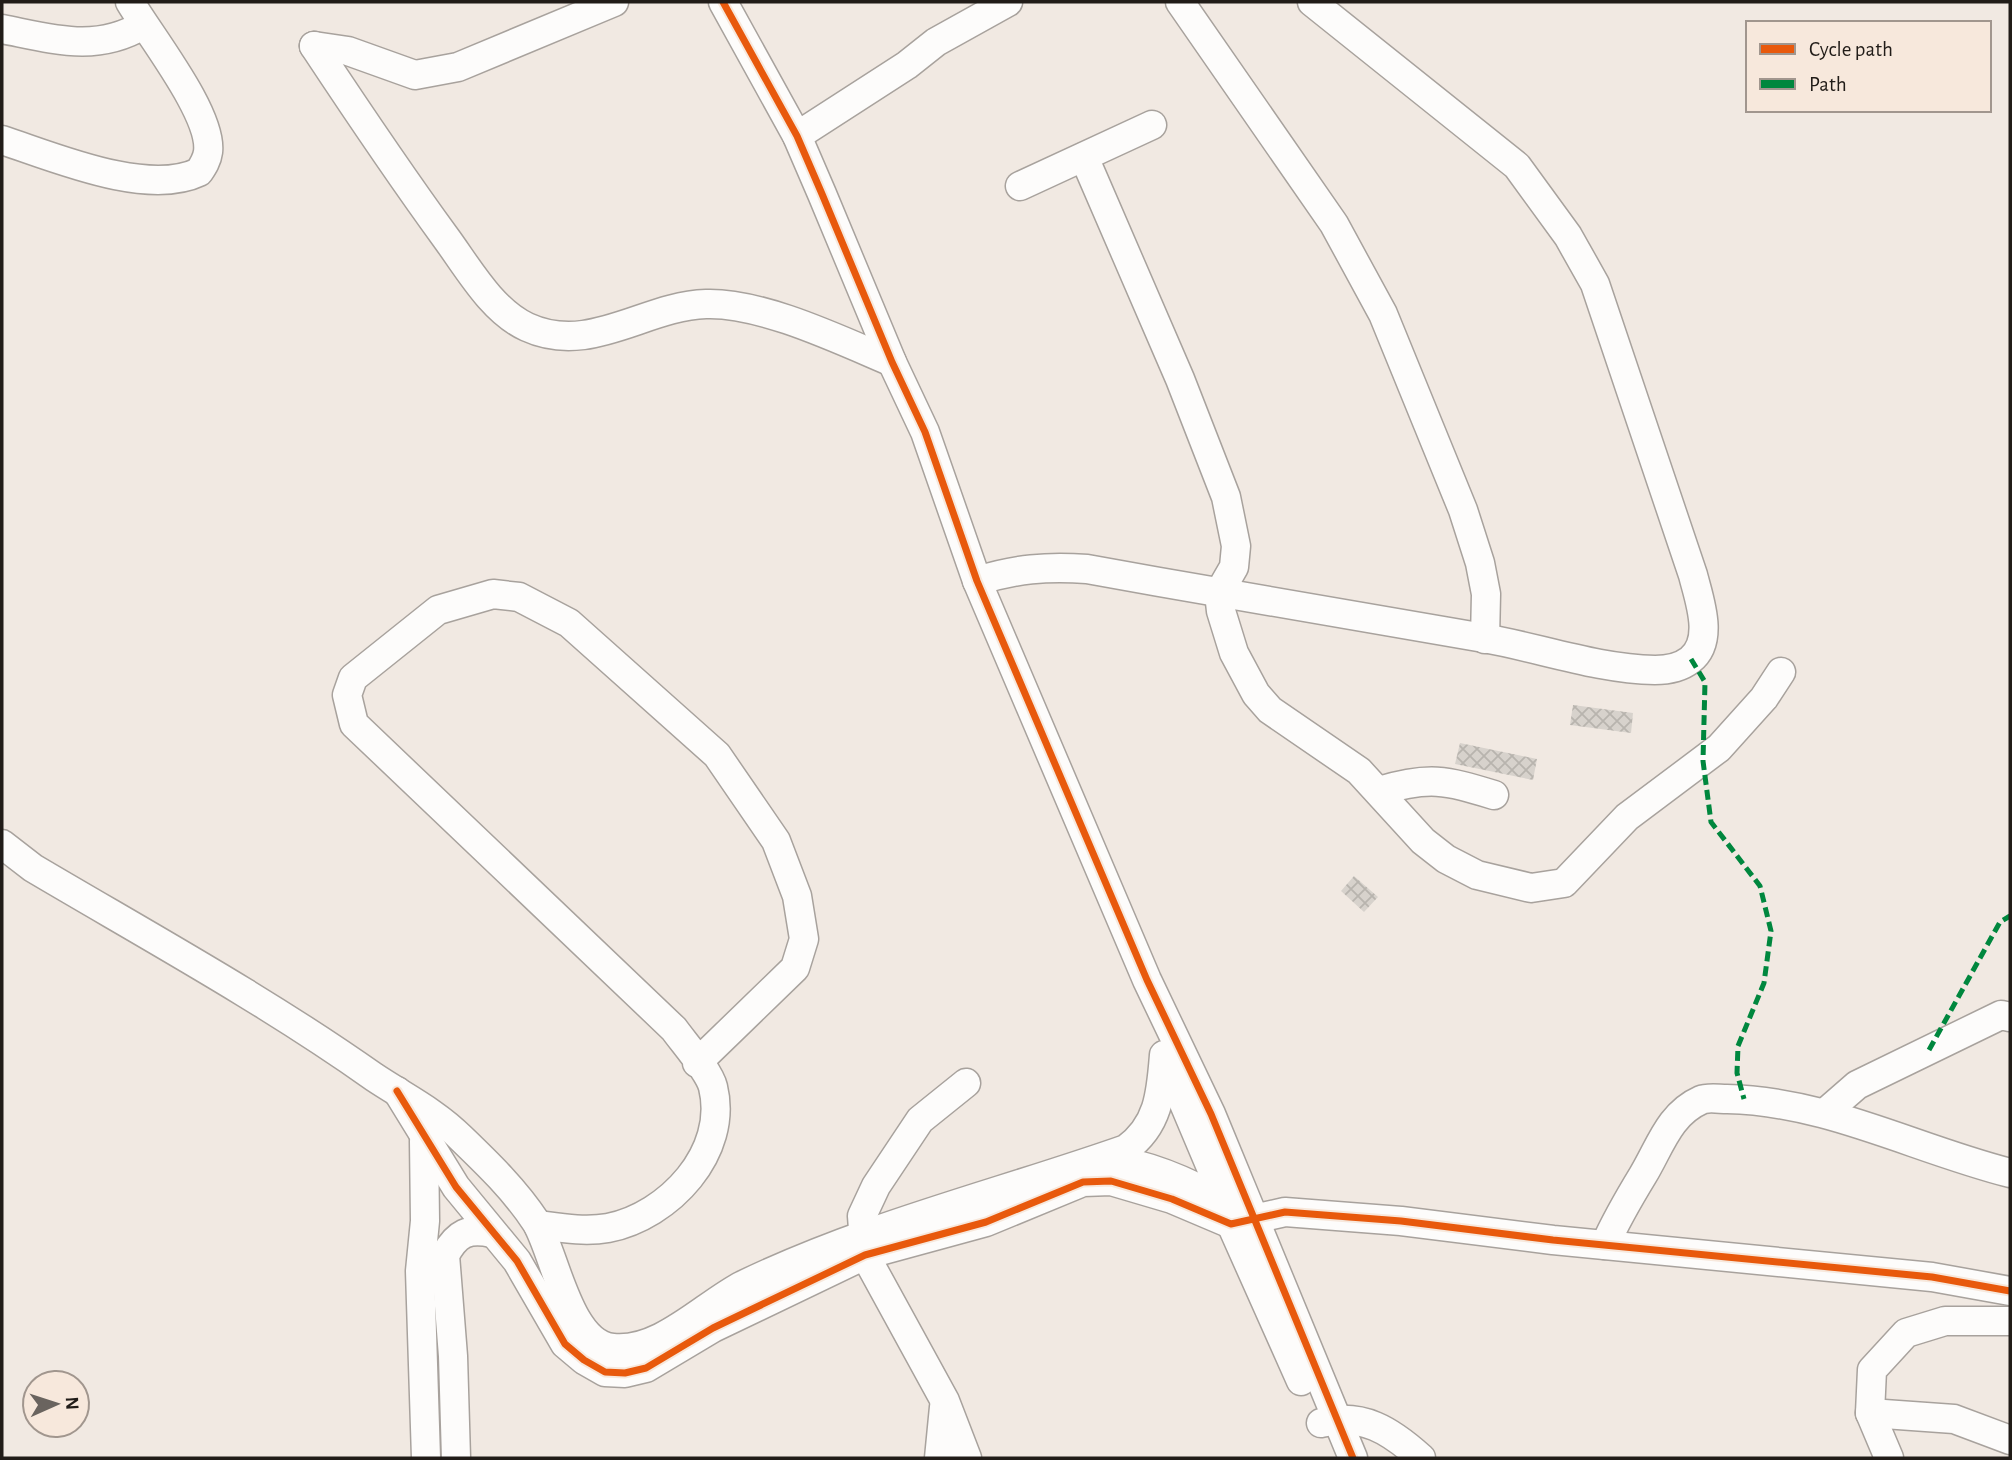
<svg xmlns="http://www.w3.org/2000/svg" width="2012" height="1460" viewBox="0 0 2012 1460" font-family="'Alegreya Sans',sans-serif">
<defs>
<pattern id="building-cross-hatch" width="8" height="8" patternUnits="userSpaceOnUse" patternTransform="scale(1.75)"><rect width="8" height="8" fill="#d7d2cc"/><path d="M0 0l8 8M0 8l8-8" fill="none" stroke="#b8b4ae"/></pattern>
</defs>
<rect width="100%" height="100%" fill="#f1e9e2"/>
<g fill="url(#building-cross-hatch)">
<path d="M1573,705l60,8 -2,20 -61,-8z"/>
<path d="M1460,743l77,16 -4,21 -78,-16z"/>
<path d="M1354,876l24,21 -14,15 -23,-21z"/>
</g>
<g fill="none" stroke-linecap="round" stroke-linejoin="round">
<defs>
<g id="minor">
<path d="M723,2l74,134 25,58 70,168 33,70 52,149 170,399 64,134 142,344"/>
<path d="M1180,2l154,222 49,90 80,196 17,53 6,31 -1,45"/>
<path d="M2,29c51,10 94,24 141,-4"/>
<path d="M314,46c43,65 86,129 132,192 22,30 46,73 81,89 63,29 117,-21 179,-23 55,-2 134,36 186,58"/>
<path d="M314,46l34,5 67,24 43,-8 156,-65"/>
<path d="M797,136l110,-71 29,-23 72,-40"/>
<path d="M2,140c52,17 145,57 197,32 4,-6 8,-12 9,-20 5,-37 -58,-116 -78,-150"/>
<path d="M1084,157l96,222 46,118 10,49 -2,21 -15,26 2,18 13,42 22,41 14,16 89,61 64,70 23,18 31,16 54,13 33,-5 63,-66 92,-69 45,-50 17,-26"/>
<path d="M1020,186l132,-61"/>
<path d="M977,581c38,-12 70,-15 110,-12 132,24 264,47 397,69 56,10 114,31 171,32 12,0 26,-3 35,-10 25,-19 9,-61 3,-85l-98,-291 -27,-48 -51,-70 -205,-164"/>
<path d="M1379,791c50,-15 66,-11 115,4"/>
<path d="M2,844l31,24c115,68 232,132 341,209 30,20 61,35 87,61 27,26 54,52 75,84 19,31 32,122 77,126 47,5 91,-43 130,-63 122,-59 255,-91 383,-136 33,-24 35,-56 38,-94"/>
<path d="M1166,1061l60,142 5,21 70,157"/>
<path d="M966,1083l-46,37 -44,66 -14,30 3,39 80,146 22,57"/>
<path d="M397,1091l59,96 61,74 48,83 19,16 21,12 20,1 21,-5 67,-40 152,-73 121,-33 97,-40 28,-1 61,18 59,25 54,-12 116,9 152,19 379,37 78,14"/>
<path d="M1826,1112l31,-27 144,-70 9,2"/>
<path d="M424,1141l1,80 -5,50 6,187"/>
<path d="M1103,1158c46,6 88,24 128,48"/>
<path d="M538,1225c23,3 47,7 70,3 61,-12 121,-76 105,-141 -4,-16 -29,-44 -39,-58l-320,-305 -7,-29 6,-17 85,-68 55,-16 26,3 50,26 148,132 59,86 21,55 7,43 -9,29 -98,95"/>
<path d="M1605,1245c11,-25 24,-47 38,-70 17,-28 26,-61 58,-75 7,-3 18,-1 26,-1 100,2 188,50 283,74"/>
<path d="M1870,1413l84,6 56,21"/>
<path d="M1321,1423c41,-11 70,8 100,35"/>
<path d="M456,1458l-3,-102 -8,-101c12,-22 23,-27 47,-22"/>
<path d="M939,1458l5,-51"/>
<path d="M1889,1458l-19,-45 2,-43 34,-37 39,-12h65"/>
</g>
</defs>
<use href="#minor" stroke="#a8a29d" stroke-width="31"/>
<use href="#minor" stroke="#fdfcfb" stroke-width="28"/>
<g stroke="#00873e" stroke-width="5" stroke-dasharray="10 5" stroke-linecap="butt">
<path d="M1691,659l14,23 -2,79 8,61 49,64 11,45 -7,52 -26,63 -1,27 7,26"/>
<path d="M1929,1050l71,-128 10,-6"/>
</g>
<defs>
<g id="cycleway">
<path d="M723,2l74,134 25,58 70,168 33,70 52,149 170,399 64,134 142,344"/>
<path d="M397,1091l59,96 61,74 48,83 19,16 21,12 20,1 21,-5 67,-40 152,-73 121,-33 97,-40 28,-1 61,18 59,25 54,-12 116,9 152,19 379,37 78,14"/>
</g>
</defs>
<use href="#cycleway" stroke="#f7e8dc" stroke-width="11"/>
<use href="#cycleway" stroke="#e8590c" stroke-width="7"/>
</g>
<rect width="2012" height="1460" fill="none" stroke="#211c18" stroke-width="7"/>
<rect x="1746" y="21" width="245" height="91" fill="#f7e8dc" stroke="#a1968e" stroke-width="2"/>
<rect x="1760" y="44" width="35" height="10" fill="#e8590c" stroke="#a1968e" stroke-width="2"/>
<text x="1809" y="56" font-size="21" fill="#211c18">Cycle path</text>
<rect x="1760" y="79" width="35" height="10" fill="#00873e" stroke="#a1968e" stroke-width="2"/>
<text x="1809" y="91" font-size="21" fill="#211c18">Path</text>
<g transform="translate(56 1404) rotate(87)"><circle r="33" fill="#f7e8dc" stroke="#a1968e" stroke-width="2"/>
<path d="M0-5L12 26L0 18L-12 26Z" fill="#6a645f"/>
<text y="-10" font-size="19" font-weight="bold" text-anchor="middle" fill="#211c18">N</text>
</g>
</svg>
